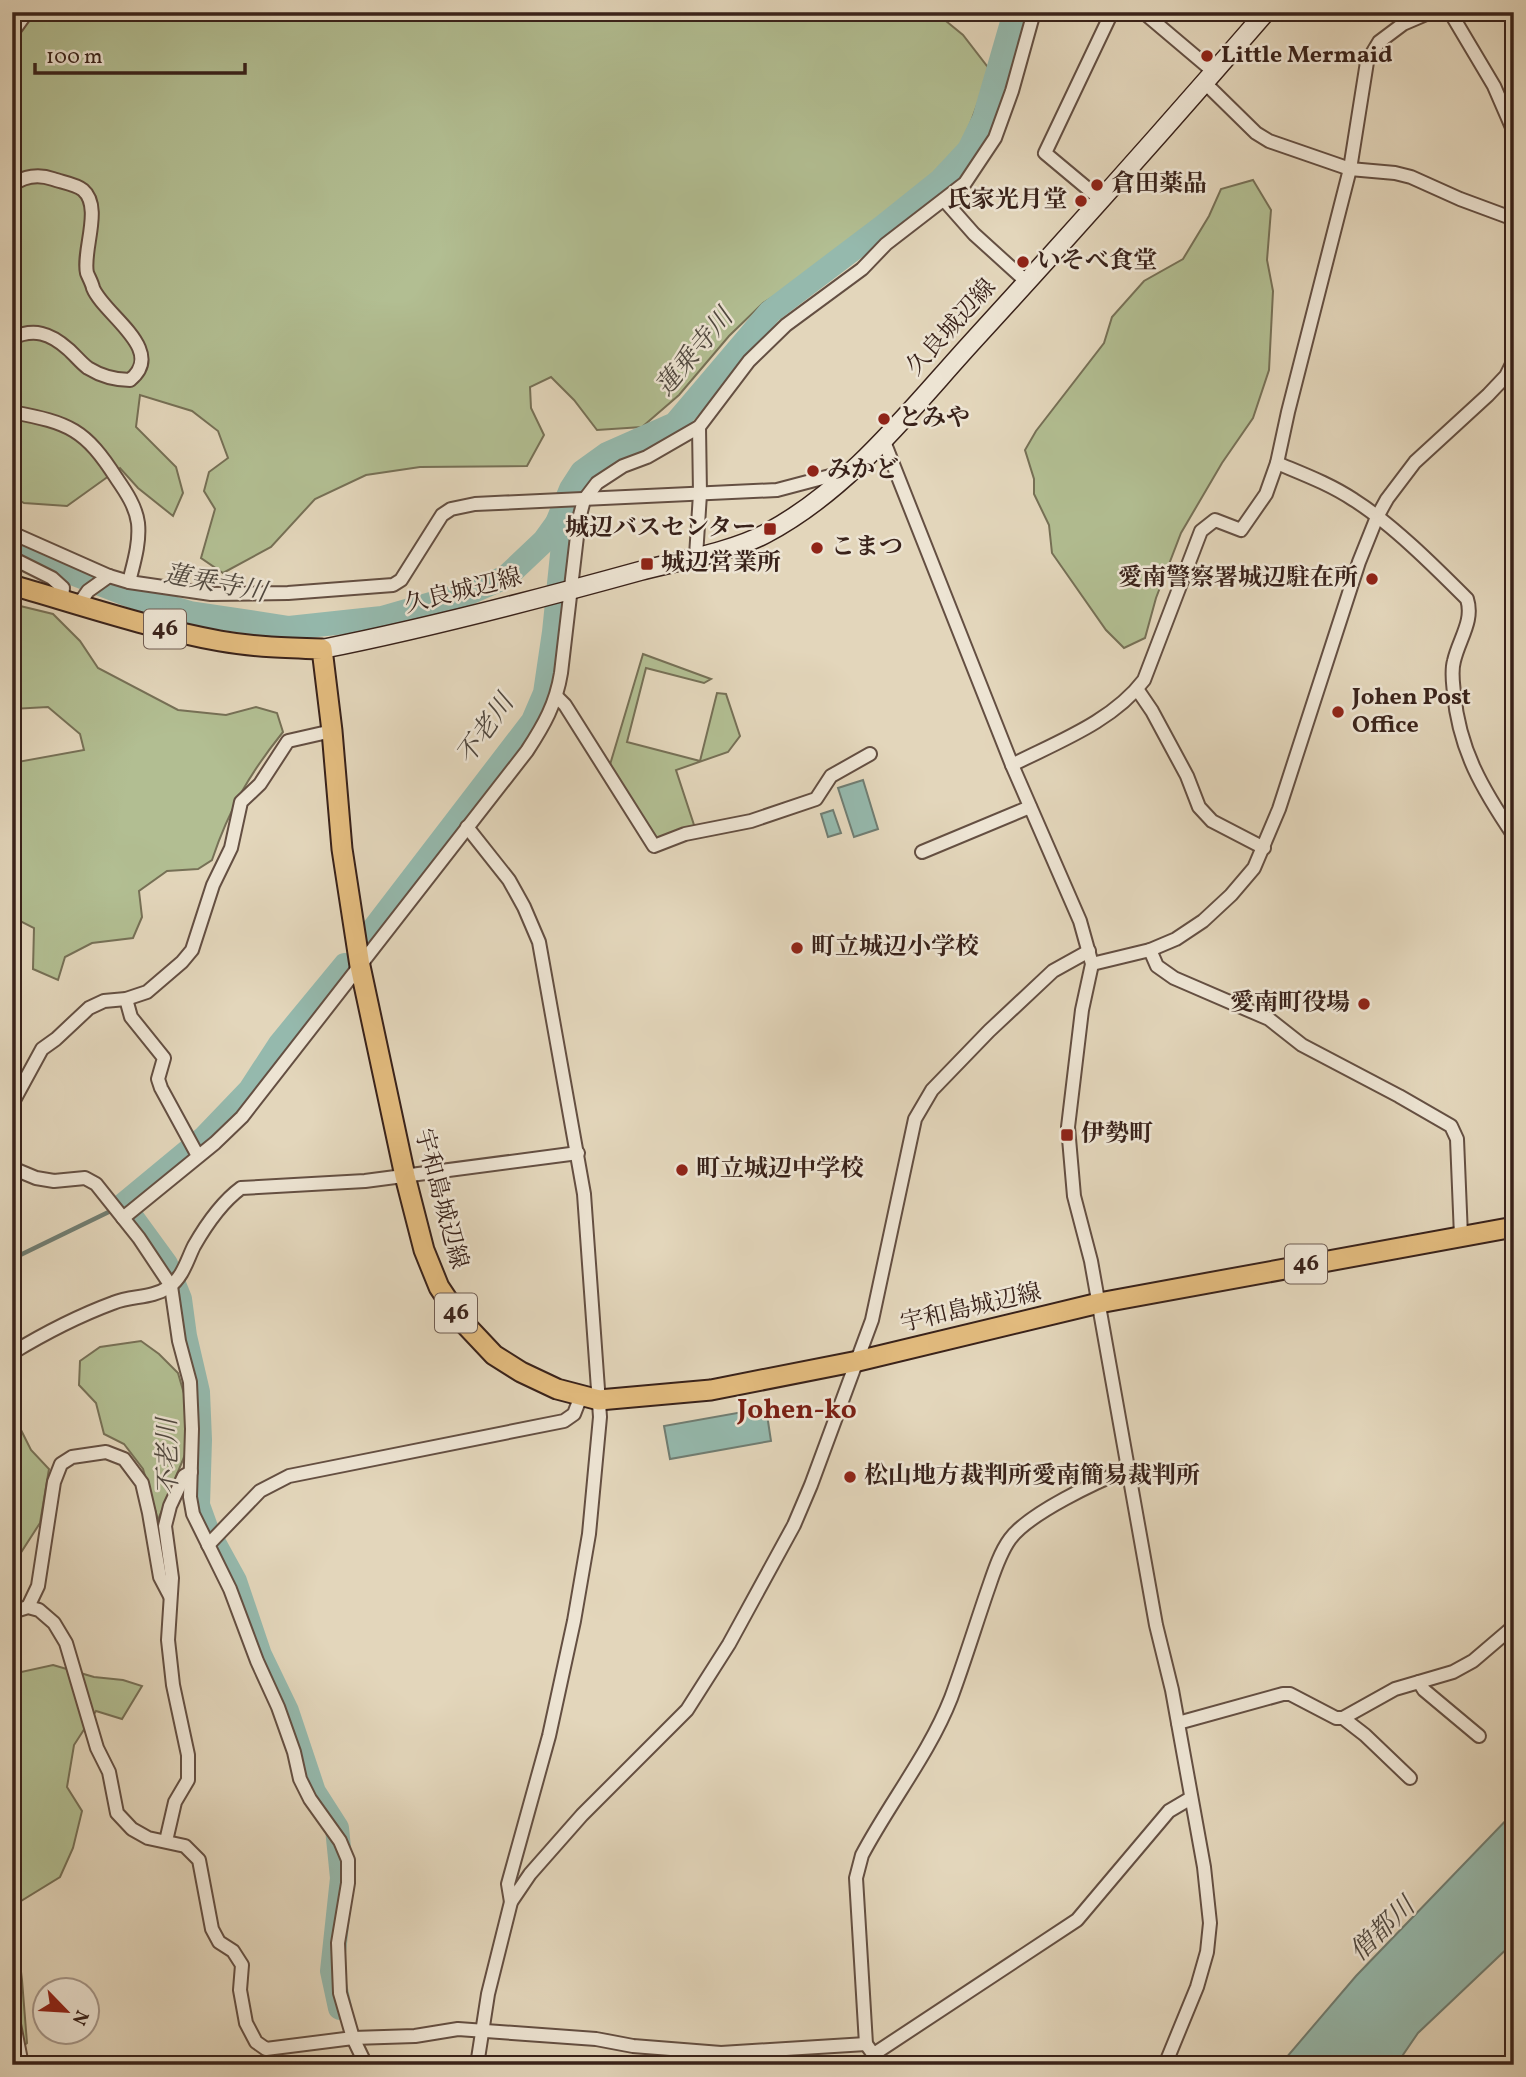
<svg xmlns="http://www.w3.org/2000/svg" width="1526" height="2077" viewBox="0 0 1526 2077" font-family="Vollkorn,'Noto Serif JP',serif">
<rect width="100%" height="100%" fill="#e3d6bb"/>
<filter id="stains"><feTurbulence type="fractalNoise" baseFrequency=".00286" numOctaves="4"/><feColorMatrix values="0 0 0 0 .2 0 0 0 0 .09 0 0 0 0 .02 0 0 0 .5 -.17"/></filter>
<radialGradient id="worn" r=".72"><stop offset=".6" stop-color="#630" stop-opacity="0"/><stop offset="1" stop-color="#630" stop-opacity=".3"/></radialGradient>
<g fill="#b2be92" stroke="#767056" stroke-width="2">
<path d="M12,12h923l28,23 27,35 -30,81 -50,51 -49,40 -98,61 -34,33 -50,59 -37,32 -45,3 -23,-30 -23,-23 -21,10 1,21 13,27 -17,31 -107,1 -54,8 -51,24 -44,48 -48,26 -22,-15 14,-49 -11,-18 5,-19 19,-14 -10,-27 -26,-20 -52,-16 -4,32 40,40 7,26 -10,23 -35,-28 -18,-20 -53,38 -43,-3 -12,-7z"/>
<path d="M1253,180l18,30 -4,50 6,31 -4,79 -16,48 -31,45 -41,70 -25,65 -11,40 -21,10 -18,-18 -54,-77 -3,-28 -15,-31v-15l-9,-29 11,-19 68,-88 8,-26 32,-36 39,-22 26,-43 12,-27z"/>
<path d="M12,604l41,10 27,27 18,27 80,42 48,5 30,-8 21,6 6,19c-33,41 -54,77 -71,128l-14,9 -31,2 -28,20 3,26 -9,21 -41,5 -27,14 -7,23 -25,-11 1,-41 -22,-11v-154l72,-13 -4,-16 -32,-27 -36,2z"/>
<path d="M643,654l68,25 -7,4 -58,-15 -19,74 73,19 17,-68 9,1 14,42 -12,16 -52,18 20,61 -42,10 -45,-73z"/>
<path d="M141,1341l18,13 19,19 9,31v46l-29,70 -15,-51 -19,-25 -20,-10 -8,-31 -17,-18 1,-24 20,-14z"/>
<path d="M22,1432l9,18 18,19 -9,54 -20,31 -8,1 2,-108z"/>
<path d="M53,1665l41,12 29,3 19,6 -20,33 -26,-8 -22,34 -7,42 15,24 -9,37 -13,29 -47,29 9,74 5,63 -15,12v-381z"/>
</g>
<g fill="#95b9ad" stroke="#707d72" stroke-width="2">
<path d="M863,780l15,49 -24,8 -16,-49z"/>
<path d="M833,810l8,23 -13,4 -7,-23z"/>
<path d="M766,1408l5,33 -101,18 -6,-33z"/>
<path d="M1514,1812v130l-96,91 -22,32h-116l76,-89z"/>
</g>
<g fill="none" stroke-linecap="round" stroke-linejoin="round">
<path stroke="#707d72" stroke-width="4.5" d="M12,1259l111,-54"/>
<g stroke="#95b9ad" stroke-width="24">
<path d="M12,546l60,27 62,24 56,16 99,15 93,-10 87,-25 37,-16 38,-36 13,-18 14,-34 11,-17 25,-18 68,-30 95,-112 111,-84 60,-48 28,-30 15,-31 31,-107"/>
<path d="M369,935l164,-214 12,-28 9,-61 9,-87 -6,-22"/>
<path d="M340,2008l-8,-37 10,-93 -5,-50 -23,-36 -27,-81 -27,-56 -25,-74 -28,-51 -9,-25 2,-65 -2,-48 -13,-56 -5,-37 -14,-35 -43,-59 81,-67 46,-48 30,-46 65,-79"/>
</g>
<defs>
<g id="street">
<path d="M1143,12l71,60"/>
<path d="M1450,12l44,74 20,46"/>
<path d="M12,33l15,-21"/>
<path d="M1204,82l52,51 13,8 81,28 45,4 16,4 49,22 54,20"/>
<path d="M12,185c12,-9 27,-11 41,-6 8,3 23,5 30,11 20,17 -1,61 4,83 2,5 5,10 6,15 11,27 74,62 37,92 -14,0 -29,-4 -42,-12 -7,-5 -13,-13 -20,-19 -18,-16 -34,-21 -56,-11"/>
<path d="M1100,199l-55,-46 67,-141"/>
<path d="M944,200l30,34 53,48"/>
<path d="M12,412c58,11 73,17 105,67 9,13 19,28 21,44 2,20 -4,39 -9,59"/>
<path d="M883,439l129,326 68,156 12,43 -10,46 -14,117 6,69 17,65 65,364 16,65 32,177 6,56 -3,29 -10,35 -32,78"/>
<path d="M1277,463c26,11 53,21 77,37 38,24 81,67 113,99 7,22 -8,40 -13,62 -3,10 -1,22 0,32 5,57 29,97 60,143"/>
<path d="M12,533l97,43 20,6 82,12 77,-1 105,-8 8,-5 41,-65 9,-6 24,-5 302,-14 53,-14 12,4"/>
<path d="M696,556l4,-62 -1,-67"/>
<path d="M12,558l40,20 11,10 -1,11"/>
<path d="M79,604l9,-13 21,-15"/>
<path d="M1137,689l15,22 35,65 12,31 13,14 52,27"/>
<path d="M557,697l8,8 89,141 31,-12 66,-13 65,-22 15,-23 39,-22"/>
<path d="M1012,765c45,-23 100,-43 132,-85l57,-149 14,-11 26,10 25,-36 11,-31 11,-51 62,-243 17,-107 12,-20 24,-18 28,-12"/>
<path d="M467,827l42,53 15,27 15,35 45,252 16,223 -11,117 -15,87 -25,115 -41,148 3,18"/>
<path d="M922,852l108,-45"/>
<path d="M1150,950l7,16 17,12 95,41 33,26 97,51 52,30 6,13 4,97"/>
<path d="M1092,964l58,-14 26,-11 27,-18 28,-26 23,-27 25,-59 80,-247 18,-45 10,-18 28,-37 73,-67 18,-19 8,-16"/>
<path d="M126,999l5,18 33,41 -6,21 3,9 37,68"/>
<path d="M12,1104l30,-55 14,-10 33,-31 15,-7 22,-2 21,-7 35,-30 10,-12 21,-65 18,-37 10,-46 19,-18 28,-43 44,-10"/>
<path d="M12,1168l24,10 18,3 31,-3 11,6 43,54 32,48 8,55 11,41 2,47 -2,68 3,17 37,75 27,72 21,46 16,45 6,27 10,20 30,42 8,19v23l-10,60 2,50 13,45 13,27"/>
<path d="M123,1218l92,-75 27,-26 285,-366c17,-26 29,-47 34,-78l18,-154 5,-19 13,-17 26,-17 24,-9 52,-30 50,-66 37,-36 76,-56 24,-25 79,-61 30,-45 17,-47 22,-79"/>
<path d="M12,1353c33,-20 66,-37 101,-50 20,-8 38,-4 56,-16 14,-10 18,-27 25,-41 12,-21 28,-44 47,-58l124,-7 213,-28"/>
<path d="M208,1545l52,-54 29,-15 275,-55 10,-7 7,-18"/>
<path d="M28,1607l10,-21 16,-104 7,-18 11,-7 34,-5 18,7 18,24 7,30 11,64 10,19"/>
<path d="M12,1612l16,-5 11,3 15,13 12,20 31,105 12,24 8,41 15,16 16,9 37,8 14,14 13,69 7,13 14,9 9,14 -2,25 6,33 10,19 10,7 87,-11 62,-2 43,-7 138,10 37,7 88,7 145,-9"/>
<path d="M1419,1682l5,8 55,46"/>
<path d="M1343,1718l22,17 45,43"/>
<path d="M1178,1723l105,-29h7l46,24h7l52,-29 58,-17 20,-11 41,-35"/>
<path d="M166,1841l9,-39 13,-22v-25l-15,-70 -5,-45 4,-62 -7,-52 5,-20 14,-30 7,-4"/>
<path d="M12,2014l10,51"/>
<path d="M874,2054l203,-134 92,-109 22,-13"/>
<path d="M477,2065l11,-71 23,-92 19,-28 52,-59 105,-105 42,-66 65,-119 17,-40 61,-165 43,-201 17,-29 57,-59 64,-60 36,-20"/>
<path d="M881,2065l-15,-21 -10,-166 6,-23c28,-53 67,-101 89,-157 13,-35 24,-71 36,-106 6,-17 12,-38 23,-53 19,-26 88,-58 118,-70"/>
</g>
<path id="secondary" d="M322,649c107,-21 213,-49 318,-78 38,-10 91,-19 125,-37 84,-44 145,-124 208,-193 99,-108 197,-218 293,-329"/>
<path id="primary" d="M12,585c69,20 137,43 208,56 34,6 68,7 102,8l10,82 10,118 18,117 45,210 19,74 15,37 22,33 33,35 27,17 36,17 42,11 112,-10 147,-29 241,-58 415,-76"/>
</defs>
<use href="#street" stroke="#644f42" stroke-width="16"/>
<use href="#secondary" stroke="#39221a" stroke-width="21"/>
<use href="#primary" stroke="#39221a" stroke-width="23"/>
<use href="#street" stroke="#ede4d3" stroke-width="12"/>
<use href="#secondary" stroke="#ede4d3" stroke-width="18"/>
<use href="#primary" stroke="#e2bb7e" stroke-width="19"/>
</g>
<g fill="#8f2418" stroke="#ede4d3" stroke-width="2.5">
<circle cx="1207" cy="56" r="7"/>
<circle cx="1097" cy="185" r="7"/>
<circle cx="1081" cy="201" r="7"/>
<circle cx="1023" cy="262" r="7"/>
<circle cx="884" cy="419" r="7"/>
<circle cx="813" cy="471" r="7"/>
<rect x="763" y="522" width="14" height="14" rx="3.5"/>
<circle cx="817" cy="548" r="7"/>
<rect x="640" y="557" width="14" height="14" rx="3.5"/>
<circle cx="1372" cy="579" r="7"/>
<circle cx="1338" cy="712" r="7"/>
<circle cx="797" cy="948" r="7"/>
<circle cx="1364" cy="1004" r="7"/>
<rect x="1060" y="1128" width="14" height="14" rx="3.5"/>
<circle cx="682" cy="1170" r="7"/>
<circle cx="850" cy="1477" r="7"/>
</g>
<g text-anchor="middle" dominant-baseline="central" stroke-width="5" stroke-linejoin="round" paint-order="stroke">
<g fill="#ede4d3" stroke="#6f5c52" stroke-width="2">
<rect x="144" y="609.5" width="42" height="39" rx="5"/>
<rect x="1285" y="1244.5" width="42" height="39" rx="5"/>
<rect x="435" y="1293.5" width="42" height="39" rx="5"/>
</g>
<g font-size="23" font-weight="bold" fill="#39221a">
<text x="165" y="629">46</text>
<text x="1306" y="1264">46</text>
<text x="456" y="1313">46</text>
</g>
<g font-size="24" font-weight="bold" fill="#39221a" stroke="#ede4d3" text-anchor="start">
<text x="1221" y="56">Little Mermaid</text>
<text x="1111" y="185">倉田薬品</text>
<text x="1067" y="201" text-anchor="end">氏家光月堂</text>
<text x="1037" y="262">いそべ食堂</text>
<text x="898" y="419">とみや</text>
<text x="827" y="471">みかど</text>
<text x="756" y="529" text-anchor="end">城辺バスセンター</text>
<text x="831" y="548">こまつ</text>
<text x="661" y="564">城辺営業所</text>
<text x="1358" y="579" text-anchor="end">愛南警察署城辺駐在所</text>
<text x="1352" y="698">Johen Post<tspan x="1352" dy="28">Office</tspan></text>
<text x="811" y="948">町立城辺小学校</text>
<text x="1350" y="1004" text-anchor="end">愛南町役場</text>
<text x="1081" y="1135">伊勢町</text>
<text x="696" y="1170">町立城辺中学校</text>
<text x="864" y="1477">松山地方裁判所愛南簡易裁判所</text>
</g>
<g font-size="24" fill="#39221a" stroke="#ede4d3">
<text transform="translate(952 328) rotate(-48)">久良城辺線</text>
<text transform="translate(463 592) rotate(-14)">久良城辺線</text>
<text transform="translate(440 1199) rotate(75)">宇和島城辺線</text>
<text transform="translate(971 1309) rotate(-13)">宇和島城辺線</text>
</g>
<g font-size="26" font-style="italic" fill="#50483f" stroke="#ede4d3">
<text transform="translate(695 353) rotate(-50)">蓮乗寺川</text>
<text transform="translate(215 584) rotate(11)">蓮乗寺川</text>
<text transform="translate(486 730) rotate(-55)">不老川</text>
<text transform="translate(169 1457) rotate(-91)">不老川</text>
<text transform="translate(1383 1930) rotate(-44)">僧都川</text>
</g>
<g font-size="28" font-weight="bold" fill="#7a1f14" stroke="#ede4d3">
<text x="797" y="1410">Johen-ko</text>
</g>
</g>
<rect width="1526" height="2077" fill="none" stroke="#e3d6bb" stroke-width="42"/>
<rect x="14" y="14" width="1498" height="2049" fill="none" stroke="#39221a" stroke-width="3.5"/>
<rect x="21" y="21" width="1484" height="2035" fill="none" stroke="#39221a" stroke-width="2"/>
<g transform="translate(66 2011) rotate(115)"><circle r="33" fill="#ede4d3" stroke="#a59689" stroke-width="2"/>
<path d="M0-5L12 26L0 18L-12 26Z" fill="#8f2418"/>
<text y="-10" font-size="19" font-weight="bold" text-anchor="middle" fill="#39221a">N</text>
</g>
<path d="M35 63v10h210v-10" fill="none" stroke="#39221a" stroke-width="3.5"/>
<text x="46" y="63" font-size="21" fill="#39221a" stroke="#ede4d3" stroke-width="5" paint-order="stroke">100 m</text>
<rect width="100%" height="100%" filter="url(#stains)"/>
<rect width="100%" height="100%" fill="url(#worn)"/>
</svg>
